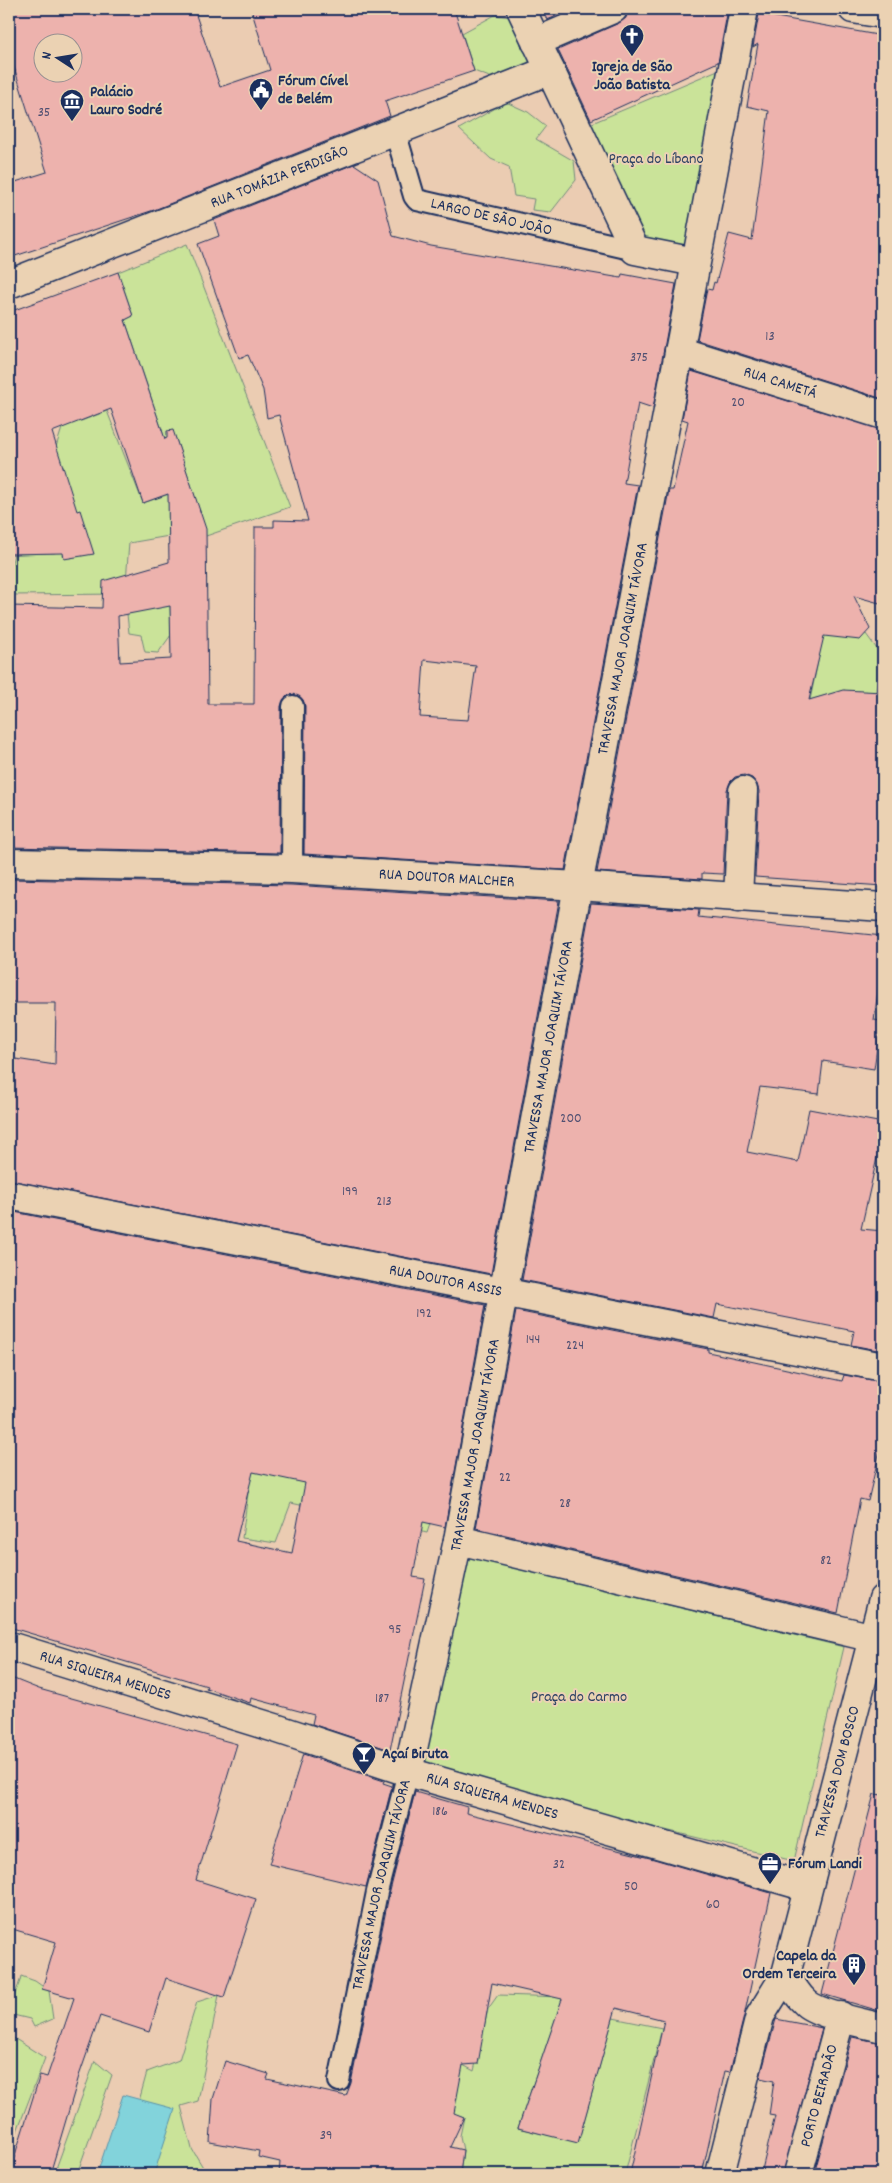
<svg xmlns="http://www.w3.org/2000/svg" width="892" height="2183" viewBox="0 0 892 2183" font-family="Dekko,sans-serif">
<rect width="100%" height="100%" fill="#ebccb2"/>
<filter id="ink" filterUnits="userSpaceOnUse"><feTurbulence type="fractalNoise" baseFrequency=".02" numOctaves="2"/><feDisplacementMap in="SourceGraphic" scale="10" xChannelSelector="R" yChannelSelector="G"/><feConvolveMatrix kernelMatrix="1 2 1 2 8 2 1 2 1" color-interpolation-filters="sRGB"/></filter>
<g filter="url(#ink)">
<g fill="#cae399" stroke="#72897c">
<path d="M495,15l23,3 20,47 -41,15 -23,-9 -12,-38z"/>
<path d="M732,64l-37,198 -65,-15 -52,-118z"/>
<path d="M506,102l22,10 18,14 -10,13 38,22 2,19 -25,32 -19,-2 2,-11 -20,-3 -5,-29 -18,-8 -32,-30z"/>
<path d="M187,244l103,263 -84,29h-37l-40,7 -4,51 -116,1v-20l5,-21 41,-1 -28,-92 28,-11 17,-53 9,24 26,-10 36,92 29,-10 8,26 20,-7 -25,-76 -10,3 -40,-119 8,-4 -15,-44z"/>
<path d="M170,601l1,34 -13,18 -13,-1 -4,-17 -12,-2 -2,-19z"/>
<path d="M806,629l40,5h20l16,22 -10,57 11,5v62l-16,-3 -22,-87 -35,10 8,-39z"/>
<path d="M251,1471l186,32 -10,30 -136,-30 -15,40 -34,-5z"/>
<path d="M464,1556l380,91 -50,214 -382,-92z"/>
<path d="M21,1976l14,5 14,10 4,28 -19,8 -4,-8 -21,-5c0,-13 10,-25 12,-38z"/>
<path d="M219,1995l-21,106 -17,5 11,43 12,20 50,5h-135l28,-102 32,-12 18,-58z"/>
<path d="M498,1995l65,2 -45,131 60,14 35,-124 49,10 -37,146h-165l3,-24 -3,-14 4,-19 -33,-11 32,-41 11,6 14,-62z"/>
<path d="M9,2035l36,23 -36,94z"/>
<path d="M95,2061l17,14 -35,99h-23z"/>
</g>
<path fill="#82d3db" stroke="#5991a9" d="M123,2095l52,14 -21,65h-57z"/>
<g fill="#edb2ad" stroke="#1b2f5e" fill-rule="evenodd">
<path d="M9,9h185l26,78 50,-17 -19,-61h203l20,62 -89,30 5,15 -236,94 -145,48v-74l38,-12 -38,-121zM42,42h30v30h-30z"/>
<path d="M542,9h32l-27,11z"/>
<path d="M628,9h100l-10,53 -127,58 -33,-70 61,-27 7,-5z"/>
<path d="M759,14l124,22v363l-186,-59 10,-51 5,1 2,-8 2,1 13,-49 23,6 17,-129 -22,-5 11,-62 -5,3z"/>
<path d="M354,164l24,16 15,56 38,10 190,32 1,-4 54,10 -23,124 -15,-5 -14,80 14,2 -73,385 -261,-16 1,-148 -2,-6 -9,-6 -7,2 -6,10 -1,147 -271,-6v-241l93,2 1,-27 66,-19 -1,-68 -25,9 -32,-94 -59,23 25,79 3,-1 14,44 -30,5 -1,-6 -54,1v-242l109,-40 15,44 -8,4 40,119 2,-1v-7l6,-1 33,99 2,175h46l1,-177h19v-7l34,1 -29,-106 -12,3 -4,-28 -15,-35 -9,3 -41,-114 21,-8 -5,-16zM170,606l1,53 -51,3 -2,-46zM424,660l52,6 -8,54 -48,-3z"/>
<path d="M691,371l192,59v174l-29,-8 16,33 -10,11 -36,-4 -15,64 34,-10 40,2v194l-128,-9 4,-86 -2,-7 -5,-6 -8,-3 -9,2 -5,5 -3,8 -4,84 -21,-1v6l-105,-7 72,-382h4l15,-69 -6,-2z"/>
<path d="M9,879l282,6 268,16 -68,373 -482,-94v-122l46,7 1,-62h-47z"/>
<path d="M591,903l108,7 -1,7 185,19v19l-9,65 7,1 -7,48 -51,-8 -4,33 -59,-7 -13,65 51,10 11,-53 74,14v8l-22,98 22,2v120l-32,-6 3,-14 -137,-27 -3,14 -192,-38z"/>
<path d="M9,1211l476,94 -40,222 -22,-5 -10,55 12,2 -35,171 -78,-26 2,-9 -63,-17 -1,5 -44,-15 1,-2 -198,-59zM253,1472l52,11 -13,70 -56,-12z"/>
<path d="M516,1311l192,38v3l134,29 2,-6 39,7v55l-15,64 -8,-2 -22,114 -362,-85z"/>
<path d="M9,1677l30,12 198,55 -41,136 60,19 -32,98 -58,-19 -17,54 -49,-16 -21,60 -29,98h-41l31,-99 7,2 27,-79 -32,-9 14,-47 -47,-14z"/>
<path d="M303,1754l81,27 -1,2 9,3 -26,101 -97,-23z"/>
<path d="M415,1792l52,15 -1,6 188,46 117,34 -26,119 -15,60 -5,-1 -23,103h-72l34,-154 -48,-12 -38,135 -60,-15 44,-129 -70,-16 -14,81 -15,1 -9,48 10,4 -14,30 13,3 -3,24h-181l1,-12 -22,-5 1,-6 -49,-9 3,-43 12,-38 44,13 -2,5 79,17 5,-13 38,-188z"/>
<path d="M874,1794l9,1v217l-61,-18z"/>
<path d="M776,2019l46,9 -39,146h-22l14,-58 -6,-1 5,-34 -14,-3z"/>
<path d="M852,2037l31,6v131h-69z"/>
</g>
<g fill="none" stroke-linecap="round" stroke-linejoin="round">
<defs>
<g id="lane">
<path id="s1" d="M395,131l19,65 3,4 218,50"/>
<path d="M292,869l1,-163"/>
<path id="s2" d="M339,2081l38,-189 31,-120"/>
</g>
<g id="street">
<path d="M521,9l114,241 60,12"/>
<path d="M853,9l30,5"/>
<path d="M536,42l77,-33"/>
<path id="s3" d="M9,284l541,-214"/>
<path id="s4" d="M679,351l204,64"/>
<path d="M738,898l5,-107"/>
<path d="M458,1540l416,98"/>
<path d="M883,1599l-97,375c5,11 11,21 20,29 12,11 60,21 77,25"/>
<path id="s5" d="M9,1646l266,82 133,44 399,115"/>
<path id="s6" d="M408,1772l50,-232 120,-654 166,-877"/>
<path d="M720,2174l40,-158 26,-42"/>
<path id="s7" d="M798,2174l43,-158"/>
</g>
<g id="secondary">
<path id="s8" d="M9,863l283,6 286,17 305,21"/>
<path id="s9" d="M9,1195l874,172"/>
</g>
</defs>
<use href="#lane" stroke="#1b2f5e" stroke-width="24"/>
<use href="#street" stroke="#1b2f5e" stroke-width="31"/>
<use href="#secondary" stroke="#1b2f5e" stroke-width="31"/>
<use href="#lane" stroke="#ebd2b3" stroke-width="20"/>
<use href="#street" stroke="#ebd2b3" stroke-width="28"/>
<use href="#secondary" stroke="#ebd2b3" stroke-width="28"/>
</g>
</g>
<defs>
<symbol id="church-pin" viewBox="-11 -11 22 30"><path d="M0 17L-7.5 6A9.5 9.5 0 1 1 7.5 6Z" fill="#1b2f5e" stroke="#ebd2b3"/><path d="M-1.2-6h2.4v3.5h3.3v2.4h-3.3V6h-2.4V-.1h-3.3v-2.4h3.3Z" fill="#fff"/></symbol>
<symbol id="civic-pin" viewBox="-11 -11 22 30"><path d="M0 17L-7.5 6A9.5 9.5 0 1 1 7.5 6Z" fill="#1b2f5e" stroke="#ebd2b3"/><path d="M-.6-6.5H3V-4.5H.6V-3L4-1V1h2V6H-6V1h2V-1L-.6-3ZM-1.2 2.5V6h2.4V2.5Z" fill="#fff"/></symbol>
<symbol id="museum-pin" viewBox="-11 -11 22 30"><path d="M0 17L-7.5 6A9.5 9.5 0 1 1 7.5 6Z" fill="#1b2f5e" stroke="#ebd2b3"/><path d="M0-6L6-3V-2H-6V-3ZM-5-1h2V3h-2ZM-1-1h2V3h-2ZM3-1h2V3H3ZM-6 4H6V6H-6Z" fill="#fff"/></symbol>
<symbol id="bar-pin" viewBox="-11 -11 22 30"><path d="M0 17L-7.5 6A9.5 9.5 0 1 1 7.5 6Z" fill="#1b2f5e" stroke="#ebd2b3"/><path d="M-6-5H6L.8 .8V4.5H3.5V6h-7V4.5H-.8V.8Z" fill="#fff"/></symbol>
<symbol id="office-pin" viewBox="-11 -11 22 30"><path d="M0 17L-7.5 6A9.5 9.5 0 1 1 7.5 6Z" fill="#1b2f5e" stroke="#ebd2b3"/><path d="M-6-3h4V-5.5h4V-3h4V5H-6ZM-1-4.5V-3h2v-1.5ZM-6 0V1H6V0Z" fill="#fff"/></symbol>
<symbol id="building-pin" viewBox="-11 -11 22 30"><path d="M0 17L-7.5 6A9.5 9.5 0 1 1 7.5 6Z" fill="#1b2f5e" stroke="#ebd2b3"/><path d="M-4-6H4V6H1V3H-1V6H-4ZM-2.5-4.3h1.7v1.8h-1.7ZM.8-4.3h1.7v1.8H.8ZM-2.5-1h1.7V.8h-1.7ZM.8-1h1.7V.8H.8Z" fill="#fff"/></symbol>
</defs>
<g fill-rule="evenodd">
<use href="#church-pin" x="618" y="22" width="28" height="38"/>
<use href="#civic-pin" x="247" y="76" width="28" height="38"/>
<use href="#museum-pin" x="58" y="87" width="28" height="38"/>
<use href="#bar-pin" x="350" y="1740" width="28" height="38"/>
<use href="#office-pin" x="756" y="1850" width="28" height="38"/>
<use href="#building-pin" x="840" y="1951" width="28" height="38"/>
</g>
<g text-anchor="middle" dominant-baseline="central" stroke-width="4" stroke-linejoin="round" paint-order="stroke">
<g font-size="14" fill="#505072">
<text x="44" y="113">35</text>
<text x="770" y="337">13</text>
<text x="639" y="358">375</text>
<text x="738" y="403">20</text>
<text x="571" y="1119">200</text>
<text x="350" y="1192">199</text>
<text x="384" y="1202">213</text>
<text x="424" y="1314">192</text>
<text x="533" y="1340">144</text>
<text x="575" y="1346">224</text>
<text x="505" y="1478">22</text>
<text x="565" y="1504">28</text>
<text x="826" y="1561">82</text>
<text x="395" y="1630">95</text>
<text x="382" y="1699">187</text>
<text x="440" y="1812">186</text>
<text x="559" y="1865">32</text>
<text x="631" y="1887">50</text>
<text x="713" y="1905">60</text>
<text x="326" y="2136">39</text>
</g>
<g font-size="16" font-weight="bold" fill="#1b2f5e" stroke="#ebd2b3" text-anchor="start">
<text x="632" y="67" text-anchor="middle">Igreja de São<tspan x="632" dy="18">João Batista</tspan></text>
<text x="278" y="81">Fórum Cível<tspan x="278" dy="18">de Belém</tspan></text>
<text x="90" y="92">Palácio<tspan x="90" dy="18">Lauro Sodré</tspan></text>
<text x="382" y="1754">Açaí Biruta</text>
<text x="788" y="1864">Fórum Landi</text>
<text x="836" y="1956" text-anchor="end">Capela da<tspan x="836" dy="18">Ordem Terceira</tspan></text>
</g>
<g font-size="16" fill="#2c4164" stroke="#ebd2b3">
<text x="656" y="159">Praça do Líbano</text>
<text x="579" y="1697">Praça do Carmo</text>
</g>
<g font-size="16" fill="#1b2f5e" stroke="#ebd2b3">
<text stroke="none"><textPath href="#s3" startOffset="291">RUA TOMÁZIA PERDIGÃO</textPath></text>
<text stroke="none"><textPath href="#s1" startOffset="149">LARGO DE SÃO JOÃO</textPath></text>
<text stroke="none"><textPath href="#s4" startOffset="106">RUA CAMETÁ</textPath></text>
<text stroke="none"><textPath href="#s6" startOffset="1144">TRAVESSA MAJOR JOAQUIM TÁVORA</textPath></text>
<text stroke="none"><textPath href="#s8" startOffset="438">RUA DOUTOR MALCHER</textPath></text>
<text stroke="none"><textPath href="#s6" startOffset="739">TRAVESSA MAJOR JOAQUIM TÁVORA</textPath></text>
<text stroke="none"><textPath href="#s9" startOffset="445">RUA DOUTOR ASSIS</textPath></text>
<text stroke="none"><textPath href="#s6" startOffset="334">TRAVESSA MAJOR JOAQUIM TÁVORA</textPath></text>
<text stroke="none"><textPath href="#s5" startOffset="101">RUA SIQUEIRA MENDES</textPath></text>
<text transform="translate(838 1772) rotate(-75)">TRAVESSA DOM BOSCO</text>
<text stroke="none"><textPath href="#s5" startOffset="506">RUA SIQUEIRA MENDES</textPath></text>
<text stroke="none"><textPath href="#s2" startOffset="201">TRAVESSA MAJOR JOAQUIM TÁVORA</textPath></text>
<text stroke="none"><textPath href="#s7" startOffset="81">PORTO BEIRADÃO</textPath></text>
</g>
</g>
<rect width="892" height="2183" fill="none" stroke="#ebd2b3" stroke-width="30"/>
<rect x="15" y="15" width="862" height="2153" fill="none" stroke="#1b2f5e" stroke-width="2" filter="url(#ink)"/>
<g transform="translate(58 58) rotate(282)"><circle r="24" fill="#ebd2b3" stroke="#989191"/>
<path d="M0-4L9 19L0 12L-9 19Z" fill="#1b2f5e"/>
<text y="-8" font-size="14" font-weight="bold" text-anchor="middle" fill="#1b2f5e">N</text>
</g>
</svg>
